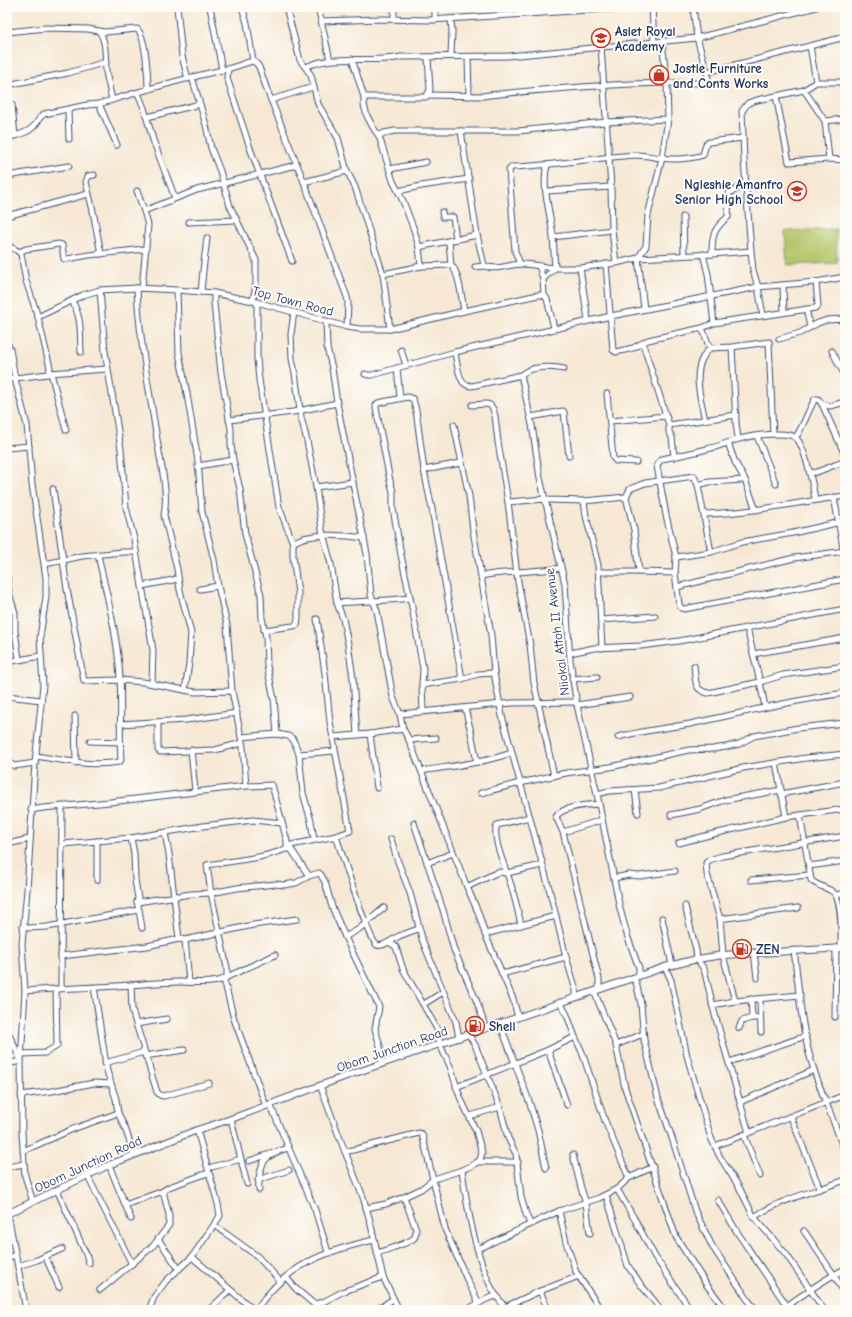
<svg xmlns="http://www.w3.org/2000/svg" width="852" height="1317" viewBox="0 0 852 1317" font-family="'Comic Neue',sans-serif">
<rect width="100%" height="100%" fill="#fdfcf7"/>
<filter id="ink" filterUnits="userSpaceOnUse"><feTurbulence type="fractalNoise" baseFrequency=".025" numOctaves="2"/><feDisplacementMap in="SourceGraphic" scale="8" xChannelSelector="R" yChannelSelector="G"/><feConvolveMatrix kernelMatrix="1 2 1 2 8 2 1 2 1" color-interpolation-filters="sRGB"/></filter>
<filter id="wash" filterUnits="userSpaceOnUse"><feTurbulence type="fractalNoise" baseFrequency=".012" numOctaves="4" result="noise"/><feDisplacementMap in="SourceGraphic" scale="16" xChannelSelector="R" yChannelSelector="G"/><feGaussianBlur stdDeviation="0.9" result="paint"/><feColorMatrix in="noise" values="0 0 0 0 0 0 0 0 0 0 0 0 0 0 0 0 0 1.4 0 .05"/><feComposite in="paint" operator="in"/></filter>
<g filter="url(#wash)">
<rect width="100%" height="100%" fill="#f6e8d4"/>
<path fill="#b4c669" stroke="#687a64" d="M836,229l1,34 -50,2 -2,-34z"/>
</g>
<g filter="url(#ink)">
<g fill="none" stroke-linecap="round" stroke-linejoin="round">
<defs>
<g id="minor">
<path d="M177,7l5,49 6,23"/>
<path d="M210,7l12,63"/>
<path d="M242,7l5,16 6,38 4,3 2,3 8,23 37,92 43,115 1,6 -1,24"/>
<path d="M286,7l14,53 11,15 7,29 20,34 9,33 8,16 28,87 7,55"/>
<path d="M318,7l12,53"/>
<path d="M394,7v12"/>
<path d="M652,7l2,35"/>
<path d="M693,7l4,31 10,34"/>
<path d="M842,7l3,10"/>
<path d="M451,19l1,12 -1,25"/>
<path d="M435,20v-13"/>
<path d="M322,21l58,-2 50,1 174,-11 48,-1"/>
<path d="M99,31c8,11 6,28 7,41 2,9 4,19 6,28"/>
<path d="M7,32l39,-4 42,1 17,3 32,-3c9,7 11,48 11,60"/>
<path d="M810,46l6,36"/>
<path d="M601,47l10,140 1,43 4,33"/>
<path d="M468,57l1,39"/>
<path d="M352,59l12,38v8l3,11 7,13 5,7 14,45 10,20 11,29 5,17 2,19"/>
<path d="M306,67c30,-14 64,-3 95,-10l107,-1 189,-18 119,-31"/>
<path d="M228,69l-1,9 2,6 21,64 42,113"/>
<path d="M192,77l14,48 5,23 9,23 10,35 26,54v24l-3,17"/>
<path d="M7,85l61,-12 38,-11"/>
<path d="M804,90l21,31"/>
<path d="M138,93l6,15 9,32 22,58"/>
<path d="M428,95l55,1 6,-1c59,-6 118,-11 178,-12l-5,-41"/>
<path d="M776,96l13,66 40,-3"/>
<path d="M364,97h62l4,-7 -2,-33"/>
<path d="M271,100l42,-13"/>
<path d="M99,104l18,41"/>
<path d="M12,105l3,31"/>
<path d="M68,110l1,29"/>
<path d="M147,117l53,-13"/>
<path d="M845,119l-20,2 4,38 16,1"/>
<path d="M461,131l16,104 7,30c9,7 26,-1 37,-1 11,0 23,3 34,4 -1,-10 -1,-21 -2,-31 -2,-23 -12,-49 -6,-72"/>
<path d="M379,136l5,-3 11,-2h123l88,-9 62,-3"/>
<path d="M7,137c8,-1 21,-4 27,-11 5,-4 3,-7 10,-12l43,-9 12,-1c42,-13 85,-26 128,-35 9,-2 17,-6 26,-8"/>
<path d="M390,169l36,-7"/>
<path d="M94,175l-6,1 -2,6 7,29 8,43"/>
<path d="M7,176l62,-10"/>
<path d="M304,182l43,-11"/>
<path d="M137,191l7,20 4,14 -6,63"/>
<path d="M398,191l23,-5 48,-7"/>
<path d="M546,191l65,-4"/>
<path d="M144,211l53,-21 99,-25"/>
<path d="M442,212l1,5h10l3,22"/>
<path d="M7,216l81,-22"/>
<path d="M683,217l1,38"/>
<path d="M189,222l48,-2"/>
<path d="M553,237l59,-7"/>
<path d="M449,241l2,24"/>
<path d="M7,243c3,6 11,6 14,11l5,27 12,36 12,51 -2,6 -41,5"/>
<path d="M419,247l58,-12"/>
<path d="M19,252l7,-3 33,-5 3,1 2,14h3l22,-4 56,-6"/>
<path d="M703,254l5,20 6,49"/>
<path d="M712,254c0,-18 1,-25 16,-37l1,-24 17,-8"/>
<path d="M520,264l-5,-13 -6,-81 3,-3c42,-1 83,-10 125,-12 8,0 15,2 24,3 13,2 30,1 42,-3l3,-11 3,-2 34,-4"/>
<path d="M606,264l7,86 3,2 17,-4 15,-8 54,-12 12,-5 101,-15 3,-2 -2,-24"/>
<path d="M539,266l4,13 1,16 3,4 7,29"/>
<path d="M475,267l10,-1"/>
<path d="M580,268l8,52"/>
<path d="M383,274l38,-8 30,-1c8,6 11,35 13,46"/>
<path d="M543,279l12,-11h25l36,-5 22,-5 74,-4 39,-3"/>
<path d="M783,286l1,26"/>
<path d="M137,288c2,50 12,101 20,151 3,24 12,52 7,76l13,54 3,21 11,43 -2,30 -4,27"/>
<path d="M100,290l5,61 16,98 5,58 8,32 19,111 -1,33"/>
<path d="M177,290l2,63 8,41 11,67 4,51 12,48 4,26 9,39 5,66 11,56 3,39"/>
<path d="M201,292l2,-21 4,-33"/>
<path d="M214,293v10l7,70 10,56v16l2,15 7,29 5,45 16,61 1,23 4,19 1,29 7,33 3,35"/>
<path d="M72,301c10,17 8,31 9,51"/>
<path d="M257,302v57l2,21 20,127 14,36v13l5,37v25l-1,7 -4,1 -29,4"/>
<path d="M644,309l-6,-51 8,-12 2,-31 14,-57 6,-39 -1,-36h32l9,-4 -1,-7 138,-35"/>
<path d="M806,309l4,18"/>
<path d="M294,312l-3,22 1,25 3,14 6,44 6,24 9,46 6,43 9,34 6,39 6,16 5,25 5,34 4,57"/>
<path d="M763,315l-5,-28 -5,-17 -2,-19 -7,-91 -2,-49 6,-8 9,-3 47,-10 12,-8h29"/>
<path d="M38,317l45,-22 17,-5 37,-2 40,2 37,3 39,8 94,26 13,2h30l74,-18 74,-16h6"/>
<path d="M326,321l1,27 5,20 5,35 30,151 4,41 6,16 16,86 7,17 3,15 6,11 58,147 11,25 7,22 28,65 5,18"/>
<path d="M702,328l8,20 22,-1 37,-5 4,92"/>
<path d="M779,339l21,-6 18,-10 9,-3 18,-1"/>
<path d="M7,343l3,6 5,30 12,46 5,59 14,94v19l-6,40 3,48 -8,78 -8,127 -5,54 3,47 -4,70 1,72 3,43 8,26"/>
<path d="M643,344l26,81v7l3,5 2,20"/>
<path d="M732,347l4,75 2,17"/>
<path d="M401,350l5,15"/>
<path d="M832,351l13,25"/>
<path d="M455,352c1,7 4,29 10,32 2,1 5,2 7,2l49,-11 11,50 8,53 25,106 5,76 7,45 20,89 23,115 8,29 11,30v8"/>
<path d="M397,368l3,30"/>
<path d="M49,373l58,-4"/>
<path d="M51,373l15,57"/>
<path d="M365,374l3,1h4l83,-23 156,-36 147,-29 58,-5 29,-5"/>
<path d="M521,375c9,-9 31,-9 43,-6"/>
<path d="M607,394l6,64 3,3 20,1"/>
<path d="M822,404l8,2 15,-4"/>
<path d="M472,405l14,-1 4,1 3,4 2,7 3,26 10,60 10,80 12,63 4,38 20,93"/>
<path d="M531,417l32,-6 1,1 5,44"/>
<path d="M229,420l64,-8 44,-9"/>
<path d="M705,420c-5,-24 -15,-53 5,-72"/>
<path d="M610,421l56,-5"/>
<path d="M454,425l15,71 4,34 18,105 3,38"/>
<path d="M669,425l67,-10"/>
<path d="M757,436l19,48"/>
<path d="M796,437c8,-12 12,-26 19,-38h3l4,5 23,51"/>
<path d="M728,443l7,19 10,18 11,30"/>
<path d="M7,448l22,-2"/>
<path d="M198,466l35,-6"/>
<path d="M424,470l37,-7"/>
<path d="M810,473l7,-1 28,-11"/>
<path d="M698,485l11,-3 36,-2"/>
<path d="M316,487l37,-5"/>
<path d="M53,489l14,100 17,92 36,-1 23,2 52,10 37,-1"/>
<path d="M834,497l11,62"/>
<path d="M815,499c-2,-13 -10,-53 -19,-61 -8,-8 -46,-2 -57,1 -10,3 -21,8 -32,10 -15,4 -30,7 -45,10l-3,3 -2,4 9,49 10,42 -1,16 4,31 2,4 3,1 161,-30"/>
<path d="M584,501l2,15 12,49 4,83"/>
<path d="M508,502l37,-3 4,1 35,1 42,-4"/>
<path d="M704,514c47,-1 94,-12 141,-18"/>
<path d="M293,543c14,-11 53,-8 71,-5"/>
<path d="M676,557l35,-5 31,-10 51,-9 52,-12"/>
<path d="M45,564l37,-8 41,-4h13"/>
<path d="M599,572h40"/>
<path d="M675,573l-36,-1 -5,-42 -8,-33 4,-8 15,-6 49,-7 4,9 13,67"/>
<path d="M481,576c26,-5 54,-4 80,-8"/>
<path d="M7,577l2,16 6,20v18l4,28"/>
<path d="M142,586l36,-7"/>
<path d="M677,587l117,-29 51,-7"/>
<path d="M200,589l18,-3"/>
<path d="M337,603c24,-2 49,-2 73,-5"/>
<path d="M601,620l54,-4"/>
<path d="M747,628l13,54 5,25"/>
<path d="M570,653l24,-5 47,-2 38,-5 166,-32"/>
<path d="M753,654l92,-16"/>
<path d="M7,662l34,-6"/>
<path d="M694,666c2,13 -1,24 14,27l52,-11 23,-7 62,-9"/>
<path d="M572,679l25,-2"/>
<path d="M422,685l40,-6"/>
<path d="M7,696l34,4"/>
<path d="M577,705l53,-8"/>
<path d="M465,708l6,24 6,30"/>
<path d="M423,711l-1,-26 1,-16 -11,-62 -11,-52 -8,-47v-17l-3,-10 -14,-73v-3l2,-2 30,-6 5,2 3,11 8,60 8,39 30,170 16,-5 16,-1 8,43 47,172 17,69 10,33v7"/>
<path d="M400,714l112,-11 64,-1"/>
<path d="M75,716l1,47"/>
<path d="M158,723v27l2,2 55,-2 27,-7"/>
<path d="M120,724l66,-4 51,-7"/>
<path d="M370,734l7,54"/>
<path d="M241,737l36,-3 11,2 5,3 6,15 4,39 8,28 3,18"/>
<path d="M333,737l37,-3 33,-5"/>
<path d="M618,737c24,-6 48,-9 72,-13 51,-11 103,-24 155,-31"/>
<path d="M409,740l27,-2"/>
<path d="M90,741l30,1"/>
<path d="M191,750l4,41"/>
<path d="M7,754l3,9 4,3 21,-3"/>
<path d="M299,754l36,-3"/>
<path d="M36,756c27,4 56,11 83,6l2,-2c-2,-27 1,-54 -1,-81 -2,-42 -13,-83 -22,-124"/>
<path d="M776,763l10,54"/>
<path d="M422,771c30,-5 61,-8 89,-18"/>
<path d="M635,790l3,23"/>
<path d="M481,793l39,-10 46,-10 44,-6 79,-17 24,-1 13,-2 13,-3 15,-8 44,-8 47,-5"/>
<path d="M597,794l12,-3 50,-3 84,-20 63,-10 39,-4"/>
<path d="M781,794l64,-12"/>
<path d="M599,804c-11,1 -37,2 -43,13l7,15 36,147v10"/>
<path d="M31,810l12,-2 67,-6 136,-16 26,-1 15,56v8"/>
<path d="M671,815l29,-6 25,-9 56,-10"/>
<path d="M800,815l11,65c6,6 15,7 22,12 10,9 8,43 8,56"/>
<path d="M414,823l29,87 11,40 23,52 7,21 -1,6"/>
<path d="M563,832l39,-12"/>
<path d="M165,833l4,21 10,85"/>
<path d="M336,836c5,15 33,105 41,109 4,2 8,-1 12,-3l7,5 7,22 34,60 3,16 10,21 10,31 16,34 6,22 -2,7 -7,5 -11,5 -28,9 -13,10 -17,8 -18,7 -20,4"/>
<path d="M391,839l6,20 13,34 13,49 33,80 3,16"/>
<path d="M679,843l30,-8 77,-18 59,-8"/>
<path d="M7,844l23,-5"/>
<path d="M63,844l68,-6 72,-12 50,-6 29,3"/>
<path d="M287,849h4l18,27 10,-3 2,2 4,7 7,25 13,30 34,70 -4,22 5,17 2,18"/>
<path d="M427,863l26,-10"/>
<path d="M809,866l36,-5"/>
<path d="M614,878l15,-3 11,1 35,-5"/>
<path d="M97,880v-39"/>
<path d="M751,880l59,-5"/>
<path d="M467,887l31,-15 9,1 35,-8"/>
<path d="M836,895l9,-2"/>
<path d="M137,902l54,-8 20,-1 26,-5 39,-4 8,1 12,-2 13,-7"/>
<path d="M685,906l11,44 1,9 7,10 11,46 34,118"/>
<path d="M139,910l3,18"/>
<path d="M662,918l10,47"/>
<path d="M720,919l78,-11"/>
<path d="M521,925c-3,-14 -6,-27 -10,-40 -4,-14 -20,-47 -14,-60l33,-8"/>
<path d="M23,926l5,2 19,-1 92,-17 -2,-8 1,-4 -3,-18 -1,-26 -3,-16"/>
<path d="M485,934l71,-18"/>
<path d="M345,937l14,-8 25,-21"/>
<path d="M185,940l4,42"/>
<path d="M389,942l10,-6 19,-7"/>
<path d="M794,950c5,39 7,82 20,120 9,28 22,55 31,83"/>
<path d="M754,952l3,26"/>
<path d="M61,956l86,-10 32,-7 6,1 68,-15 44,-6"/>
<path d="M665,967l6,13 16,76 24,82 9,19 19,30 15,30 32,37 38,56"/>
<path d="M502,974l64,-17"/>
<path d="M227,977v-9l-16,-75 -4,-28c18,-3 72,-8 84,-20l45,-9 14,-5 -20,-109 -5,-49 -8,-54"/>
<path d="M632,978l4,4 5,22 3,36 14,58 14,40 23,73 17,35 36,54 8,10"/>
<path d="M224,980l10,39 32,87"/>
<path d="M131,985l1,24 2,8 23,75 3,3 4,1 45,-13"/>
<path d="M94,987l13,84 9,28 2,14 7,15 9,26"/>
<path d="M61,988l1,-182"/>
<path d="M25,991c35,-3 70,-3 105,-6 16,-1 32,-3 49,-3 12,0 38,3 48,-5l48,-22"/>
<path d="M594,991l22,54 9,43 51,149 30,47 20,26"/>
<path d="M751,999l1,19"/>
<path d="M760,999l1,33"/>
<path d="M735,1001l-12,-46 -3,-36 -13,-45 -1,-11 3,-3 13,-4 123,-20"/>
<path d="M560,1002l7,13 8,22 7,15 23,69 24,57"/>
<path d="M424,1004l19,-12"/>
<path d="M712,1005l23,-4 65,-6"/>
<path d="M835,1017l1,-69"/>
<path d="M136,1024l31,-5"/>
<path d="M499,1024l3,5 27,72 9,29 8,38"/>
<path d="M739,1028l3,-7 10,-3h8"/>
<path d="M7,1030l14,31 -14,3"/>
<path d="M469,1035l6,10 25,62 8,31 8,16 5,43 5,17 4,10"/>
<path d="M616,1045l27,-11"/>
<path d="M548,1050l19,55"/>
<path d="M22,1054l23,-1 12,-7 -1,-57"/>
<path d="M145,1056l39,-6"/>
<path d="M729,1062l77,-26"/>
<path d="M105,1063l39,-11"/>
<path d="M319,1086l2,2 21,56 21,53 7,24 13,56 16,33"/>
<path d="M456,1087l92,-37 27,-13"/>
<path d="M21,1095l31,-4 42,-8 17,1"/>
<path d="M740,1102l74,-32"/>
<path d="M270,1104l45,106 13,42"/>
<path d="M470,1116l30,-9"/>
<path d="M791,1117l29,72"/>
<path d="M231,1119l16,65"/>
<path d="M744,1135l16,41"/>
<path d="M715,1146l130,-51"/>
<path d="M23,1151l50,-22 45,-16"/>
<path d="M345,1152l74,-19 3,1 23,95 23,53 11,21"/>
<path d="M573,1155l8,33 5,15 4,30"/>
<path d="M249,1161l39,-13"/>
<path d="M477,1162h41"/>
<path d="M109,1165l22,54"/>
<path d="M7,1167l17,-3"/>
<path d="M212,1167l29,-8"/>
<path d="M462,1170c5,38 13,83 29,117 4,8 11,16 16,23"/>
<path d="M87,1175l45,89"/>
<path d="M258,1180l31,-10"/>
<path d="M617,1189l18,31 20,37 36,53"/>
<path d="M57,1190l29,64 3,9"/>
<path d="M259,1190c-1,-8 1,-26 8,-32 4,-3 8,-5 12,-7"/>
<path d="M606,1195l22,71 13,19 14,17 5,8"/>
<path d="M718,1200l19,32 50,74"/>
<path d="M125,1205l38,-14"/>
<path d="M559,1211l7,31 10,30 25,38"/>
<path d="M754,1217c27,-18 60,-25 91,-37"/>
<path d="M7,1218l3,7 16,85"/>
<path d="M214,1225l43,31 24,26"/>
<path d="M804,1231l30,44 11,19"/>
<path d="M158,1239l21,30"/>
<path d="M478,1249l81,-38 40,-13 18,-9 12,-11 24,-11"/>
<path d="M377,1253c8,-3 31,-9 37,-15 2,-2 2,-6 2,-9l-12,-32"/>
<path d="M45,1256l14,31"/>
<path d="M192,1257l62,53"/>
<path d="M7,1258l8,-3"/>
<path d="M18,1266l19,-6 25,-11"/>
<path d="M286,1277l10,12 25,21"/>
<path d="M100,1290l53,-44 16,-21v-10l-6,-24 6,-4 39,-14"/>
<path d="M540,1291l8,19"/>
<path d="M314,1304l9,-2 19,-10 41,-15"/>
<path d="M505,1307l35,-16 39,-15"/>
<path d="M149,1310l5,-13 12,-16 26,-24 28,-41 -2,-12 -21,-74"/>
<path d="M209,1310l21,-20"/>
<path d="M256,1310c29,-44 68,-59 118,-70"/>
<path d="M377,1310l16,-11"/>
<path d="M466,1310l23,-12 8,-2"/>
<path d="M784,1310l3,-4c18,-13 37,-27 58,-37"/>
</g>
<path id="major" d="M7,1214l102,-49 88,-35 34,-11 118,-44 316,-108 32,-8 26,-4 122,-7"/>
</defs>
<use href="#minor" stroke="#3c4b70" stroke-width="7"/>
<use href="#major" stroke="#3c4b70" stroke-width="8"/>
<use href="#minor" stroke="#fff" stroke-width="5"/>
<use href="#major" stroke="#fff" stroke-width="6"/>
</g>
</g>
<defs>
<symbol id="school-ring" viewBox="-11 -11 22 22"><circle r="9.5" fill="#fdfcf7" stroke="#c8321e" stroke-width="1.5"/><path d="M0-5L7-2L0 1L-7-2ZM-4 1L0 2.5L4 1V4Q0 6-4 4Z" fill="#c8321e"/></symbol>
<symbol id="shop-ring" viewBox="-11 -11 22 22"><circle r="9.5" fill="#fdfcf7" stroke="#c8321e" stroke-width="1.5"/><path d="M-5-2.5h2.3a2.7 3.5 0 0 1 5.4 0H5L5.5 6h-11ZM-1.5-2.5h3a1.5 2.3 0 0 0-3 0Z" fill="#c8321e"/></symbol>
<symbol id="fuel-ring" viewBox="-11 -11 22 22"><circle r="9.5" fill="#fdfcf7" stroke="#c8321e" stroke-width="1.5"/><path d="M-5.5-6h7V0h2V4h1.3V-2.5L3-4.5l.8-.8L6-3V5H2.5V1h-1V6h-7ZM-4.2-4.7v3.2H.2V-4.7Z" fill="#c8321e"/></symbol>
</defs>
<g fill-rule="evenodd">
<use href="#school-ring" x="590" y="27" width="22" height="22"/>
<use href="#shop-ring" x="648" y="64" width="22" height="22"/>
<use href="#school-ring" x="786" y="180" width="22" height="22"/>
<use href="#fuel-ring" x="731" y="938" width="22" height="22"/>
<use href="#fuel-ring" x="464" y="1015" width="22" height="22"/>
</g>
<g text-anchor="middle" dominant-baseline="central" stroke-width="4" stroke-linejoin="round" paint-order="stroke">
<g font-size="13" font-weight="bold" fill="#1b2f5e" stroke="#fdfcf7" text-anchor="start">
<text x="615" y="31">Aslet Royal<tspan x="615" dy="15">Academy</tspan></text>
<text x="673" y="68">Jostle Furniture<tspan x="673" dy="15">and Conts Works</tspan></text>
<text x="783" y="184" text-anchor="end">Ngleshie Amanfro<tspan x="783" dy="15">Senior High School</tspan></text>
<text x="756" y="949">ZEN</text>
<text x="489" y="1026">Shell</text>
</g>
<g font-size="13" fill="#1b2f5e" stroke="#fdfcf7">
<text transform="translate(293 301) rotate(15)">Top Town Road</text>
<text transform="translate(557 632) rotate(-97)">Niiokai Attoh II Avenue</text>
<text transform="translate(392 1049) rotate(-19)">Obom Junction Road</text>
<text transform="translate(88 1164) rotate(-25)">Obom Junction Road</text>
</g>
</g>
<rect width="852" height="1317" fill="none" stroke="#fdfcf7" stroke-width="24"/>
</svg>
